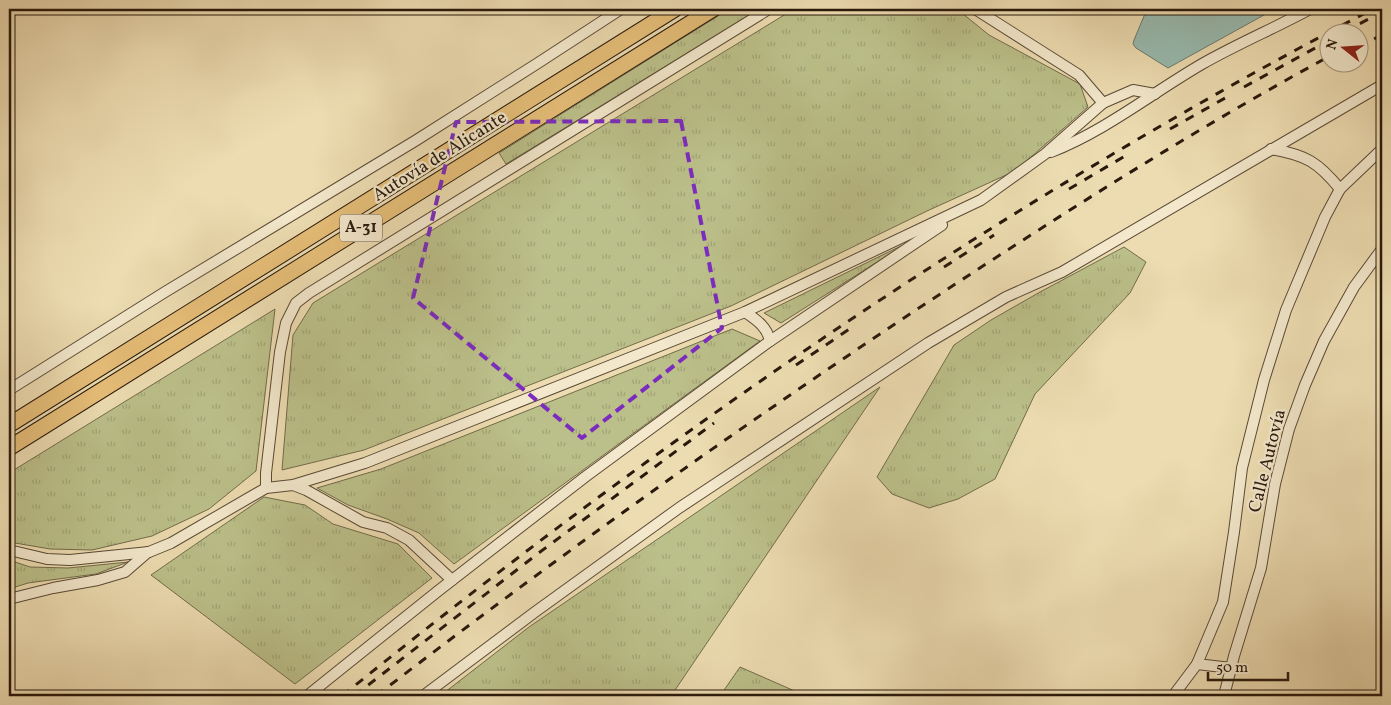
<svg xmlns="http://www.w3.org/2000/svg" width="1391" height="705" viewBox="0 0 1391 705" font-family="Vollkorn,serif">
<defs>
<pattern id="grass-tufts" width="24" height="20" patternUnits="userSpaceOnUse" patternTransform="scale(1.25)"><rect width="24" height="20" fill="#bbbf89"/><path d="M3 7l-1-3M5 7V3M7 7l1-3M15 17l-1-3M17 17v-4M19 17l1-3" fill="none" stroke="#a1a475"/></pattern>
</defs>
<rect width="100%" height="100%" fill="#eddcb1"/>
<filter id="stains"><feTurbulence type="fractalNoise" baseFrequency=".004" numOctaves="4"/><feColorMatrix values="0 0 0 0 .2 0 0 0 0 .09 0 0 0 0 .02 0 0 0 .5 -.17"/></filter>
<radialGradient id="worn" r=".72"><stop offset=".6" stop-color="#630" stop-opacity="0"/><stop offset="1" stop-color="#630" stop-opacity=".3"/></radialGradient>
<g fill="url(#grass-tufts)" stroke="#726c4b">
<path d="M729,9h30l-253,155 -7,-11z"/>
<path d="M794,9h163l32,26 91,49 8,23 -73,64 -88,40 -196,95 -367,144 -82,20 11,-135 20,-32z"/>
<path d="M907,243l-126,80 -17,-10z"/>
<path d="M1124,247l22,15 -16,31 -95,101 -40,85 -37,20 -29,9 -37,-14 -15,-17 77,-132 37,-25 49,-28z"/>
<path d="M275,309l-19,162 -47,38 -57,27 -60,14 -42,-1 -41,-7v-69z"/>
<path d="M732,329l28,12 -306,223 -35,-31 -32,-14 -39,-14 -31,-17 64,-19z"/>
<path d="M880,387l-209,309h-231l89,-69z"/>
<path d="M264,497l41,8 28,19 65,20 34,34 -137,106 -144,-109z"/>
<path d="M9,560l21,7 38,1 60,-6 -32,12 -68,9 -19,6z"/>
<path d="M740,667l66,29h-86z"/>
</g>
<path fill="#99bbb0" stroke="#6c7a6f" d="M1147,9h120l-3,6 -96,53 -32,-20 -3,-4 1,-4z"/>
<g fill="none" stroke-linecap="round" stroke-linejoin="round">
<defs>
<g id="minor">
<path d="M1103,103l30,-13 22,4"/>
<path d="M1271,149c35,6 47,13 69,40"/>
<path d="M1051,152c54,-21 101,-59 151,-88 35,-20 73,-36 108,-55"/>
<path d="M745,312c12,8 22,15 25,29"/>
<path d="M9,390l156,-98 250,-151 123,-78 83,-54"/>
<path d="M293,485l13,5 57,32 24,6 22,12 43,40"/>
<path d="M266,488v-15l14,-121 6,-29 10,-20 13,-10 460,-284"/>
<path d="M9,550l38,9 23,1 79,-8 22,-9 95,-55 27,-3 72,-22 380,-151 236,-112 64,-46 58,-51 -24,-28 -104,-66"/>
<path d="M9,599l44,-11 45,-8 27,-8 23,-20"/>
<path d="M1231,668l-34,-4 26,-62 11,-70 8,-64 22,-88 22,-70 39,-93 15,-28 42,-40"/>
<path d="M307,696l131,-105 147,-114 185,-136 172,-116"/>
<path d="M423,696l112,-84 144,-104 249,-165 78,-46 56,-25 320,-187"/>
<path d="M1173,696l24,-32"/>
<path d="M1224,696l10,-40 27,-88 14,-84 14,-55 16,-44 19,-44 30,-54 28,-38"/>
</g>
<g id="highway">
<path d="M9,425l666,-416"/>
<path d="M9,448l704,-439"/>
</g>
</defs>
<use href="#minor" stroke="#5a4a36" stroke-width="12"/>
<use href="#highway" stroke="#29190d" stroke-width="17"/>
<use href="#minor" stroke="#f3e8cc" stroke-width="10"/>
<use href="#highway" stroke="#e6be78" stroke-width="15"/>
<g stroke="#29190d" stroke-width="3" stroke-dasharray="9 9" stroke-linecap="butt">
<path d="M1344,32l38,-20"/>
<path d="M1358,47l24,-12"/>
<path d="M1244,87l84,-46"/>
<path d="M1170,129l57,-32"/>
<path d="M1069,189l56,-33"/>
<path d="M944,267l50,-32"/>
<path d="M796,365l58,-39"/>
<path d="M342,696c321,-260 664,-496 1031,-687"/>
<path d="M354,696l186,-144 174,-129"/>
<path d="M376,696c178,-137 362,-268 549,-392 132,-87 265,-172 403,-247"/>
</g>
</g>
<path fill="none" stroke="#7b2cbf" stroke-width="4" stroke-dasharray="10 6" stroke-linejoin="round" d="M681,121l41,207 -140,110 -169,-140 43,-176z"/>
<g text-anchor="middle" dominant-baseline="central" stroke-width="4.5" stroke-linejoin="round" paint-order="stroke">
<rect fill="#f3e8cc" stroke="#665746" stroke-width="1" x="340" y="214.5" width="42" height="27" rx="4"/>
<g font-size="16" font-weight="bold" fill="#29190d">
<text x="361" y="228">A-31</text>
</g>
<g font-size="18" fill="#29190d" stroke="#f3e8cc">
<text transform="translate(440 157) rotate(-32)">Autovía de Alicante</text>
<text transform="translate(1268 461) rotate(-76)">Calle Autovía</text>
</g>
</g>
<rect width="1391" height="705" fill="none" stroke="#eddcb1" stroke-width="30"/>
<rect x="10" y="10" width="1371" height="685" fill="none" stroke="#29190d" stroke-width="2.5"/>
<rect x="15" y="15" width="1361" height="675" fill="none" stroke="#29190d"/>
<g transform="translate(1344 48) rotate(287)"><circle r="24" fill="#f3e8cc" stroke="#a29580"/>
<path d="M0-4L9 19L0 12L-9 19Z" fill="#8f2418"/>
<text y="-8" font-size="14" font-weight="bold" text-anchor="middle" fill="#29190d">N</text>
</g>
<path d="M1208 672v8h80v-8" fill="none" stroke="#29190d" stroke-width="2.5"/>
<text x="1216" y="672" font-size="15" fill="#29190d" stroke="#f3e8cc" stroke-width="4" paint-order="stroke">50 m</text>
<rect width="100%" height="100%" filter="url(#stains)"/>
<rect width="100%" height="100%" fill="url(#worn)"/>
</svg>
